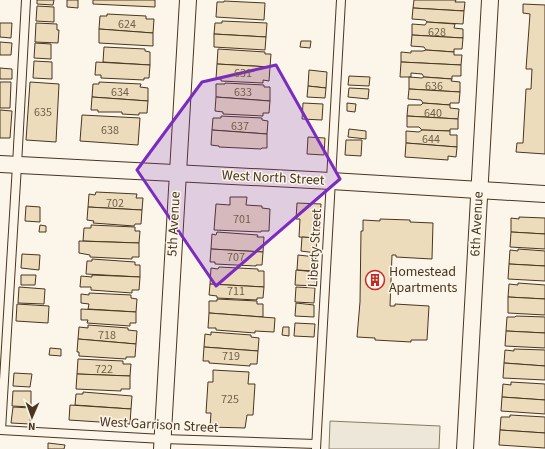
<svg xmlns="http://www.w3.org/2000/svg" width="545" height="449" viewBox="0 0 545 449" font-family="'Source Sans 3',sans-serif">
<rect width="100%" height="100%" fill="#fbf6e9"/>
<path fill="#ede7d9" stroke="#887966" d="M330,421l110,5 -1,23h-110z"/>
<g fill="#ecdcbc" stroke="#4a3520">
<path d="M37,0h17l-1,5 -16,-1z"/>
<path d="M67,0h11v8l-11,-1z"/>
<path d="M93,0h62v7l-62,-3z"/>
<path d="M414,0h42l-1,2h10l-1,9 -51,-3z"/>
<path d="M224,1l41,2 -1,17 -48,-3 1,-15h7z"/>
<path d="M523,4l22,1v149l-29,-2 1,-9h6l3,-54h5l1,-20h-6l4,-55 -7,-1z"/>
<path d="M37,6l17,1v15l-18,-1z"/>
<path d="M413,8l51,3 -1,13 -36,-2 -2,-2 -13,-1z"/>
<path d="M107,14l39,2v3h8l-1,14 -54,-4 1,-13h7z"/>
<path d="M222,21l45,2 -1,14 -52,-3 1,-11h7z"/>
<path d="M427,22l28,2 -1,4 9,1v9l-51,-3v-11l13,1z"/>
<path d="M0,23h12l-1,15 -11,-1z"/>
<path d="M36,23l21,1v6h2l-1,13 -23,-1z"/>
<path d="M99,29l54,4v13l-54,-3z"/>
<path d="M214,34l52,3 -1,13 -51,-3z"/>
<path d="M412,35l51,3 -1,11h-8v3l-28,-2 -2,-3 -13,-1z"/>
<path d="M301,41h10l-1,7 -10,-1z"/>
<path d="M0,42l12,1 -1,12h-11z"/>
<path d="M35,43l16,1v15l-17,-1z"/>
<path d="M104,47l41,2v2l5,1v13l-47,-3z"/>
<path d="M218,49l47,3v2h6l-1,13 -53,-3z"/>
<path d="M426,50l28,2v3h8l-1,10 -60,-3v-10l10,1v-2h12z"/>
<path d="M34,61l18,1v17l-19,-1z"/>
<path d="M96,62l54,3 -1,13h-5v2l-43,-2v-3h-6z"/>
<path d="M401,62l60,3v11h-9v3l-28,-2 -2,-3 -11,-1v4h-11z"/>
<path d="M217,64l53,3 -1,14 -6,-1v3l-42,-2v-2h-5z"/>
<path d="M0,68l12,1v10h-12z"/>
<path d="M309,70l18,2 -1,16 -18,-2z"/>
<path d="M349,76l21,1 -1,9 -21,-1z"/>
<path d="M409,77l13,1 2,-1 28,2 -1,2 9,1v10l-51,-3z"/>
<path d="M0,82h11l-1,26h-10z"/>
<path d="M30,82l29,2 -3,58 -30,-2z"/>
<path d="M99,82l42,2 -1,3 8,1v13l-56,-4 1,-13h6z"/>
<path d="M225,83l39,2v2h6v14l-54,-4v-13h9z"/>
<path d="M308,86l18,2 -1,10 -18,-1z"/>
<path d="M349,88l20,1 -1,10 -20,-2z"/>
<path d="M409,89l51,3 -1,11h-9v2l-27,-2 -2,-3 -13,-1z"/>
<path d="M92,97l56,4 -1,12h-8v2l-17,-1v-2h-24v-2h-7z"/>
<path d="M216,97l54,4 -1,12h-6v3l-40,-2v-2l-8,-1z"/>
<path d="M303,103l20,1 -1,16 -20,-1z"/>
<path d="M347,103l9,1 -1,8 -8,-1z"/>
<path d="M423,103l27,2v3l9,1 -1,10 -51,-3 1,-11h13z"/>
<path d="M0,110l12,1 -2,27h-10z"/>
<path d="M82,115l58,3 -2,27 -58,-4z"/>
<path d="M221,116l41,2v2l6,1 -1,13 -55,-4 1,-12h8z"/>
<path d="M407,116l51,3v10h-8v2l-28,-1 -3,-3h-12z"/>
<path d="M349,129l17,2v8l-18,-2z"/>
<path d="M212,130l55,4v14h-5l-1,1 -42,-2v-1l-8,-1z"/>
<path d="M422,130l28,1v4h7v12l-51,-4v-12l13,1z"/>
<path d="M308,137l17,1 -1,17 -17,-1z"/>
<path d="M346,140h16l-1,16 -16,-1z"/>
<path d="M406,143l51,4 -1,10 -8,-1v4l-43,-3z"/>
<path d="M96,192l41,2 -1,4h7l-1,12 -54,-3 1,-13 6,1z"/>
<path d="M230,197h17l-1,8 16,1v2l8,1 -1,22h-8v1l-47,-2 2,-26 14,1z"/>
<path d="M297,203l24,1 -2,34 -20,-1 1,-18h-4z"/>
<path d="M26,206l14,1v15l-15,-1z"/>
<path d="M88,207l54,3 -1,14h-6l-1,2 -41,-3 1,-2 -7,-1z"/>
<path d="M519,217l26,1v16l-34,-2v-14l8,1z"/>
<path d="M380,219l30,1v2l23,1 -1,36 -36,-2v-2h-4l-2,51h5v-2l34,2 -2,34h-16v2l-36,-2v-2l-18,-1 3,-35 1,-71h2v-11l17,1z"/>
<path d="M40,225l6,1v6h-7z"/>
<path d="M91,225l44,2v4h5l-1,12 -56,-2 1,-13h7z"/>
<path d="M217,232l41,3 -1,2h7l-1,15 -52,-3 1,-15 4,1z"/>
<path d="M511,232l34,2v15l-35,-2z"/>
<path d="M302,237l15,1 -1,15 -15,-2z"/>
<path d="M79,241l60,2v14h-7v2l-42,-2v-2l-11,-2z"/>
<path d="M211,249l52,3 -1,13h-6v1l-41,-2v-2h-5z"/>
<path d="M518,249l27,2v15l-36,-2 1,-14 8,1z"/>
<path d="M22,254l18,1 -1,15 -18,-2z"/>
<path d="M298,255l18,2 -2,14 -17,-1z"/>
<path d="M92,259l43,3v3h5v12l-54,-3 1,-13h5z"/>
<path d="M509,264l36,2v15l-37,-2z"/>
<path d="M219,267l39,2v2h6v16l-54,-3 1,-16 7,1z"/>
<path d="M296,270l20,2 -1,14 -20,-1z"/>
<path d="M21,275h15l-1,10h-14z"/>
<path d="M92,275l48,2 -1,13h-7v3l-41,-3v-3h-11l1,-11 11,1z"/>
<path d="M518,283l27,2v14l-37,-2 1,-13 9,1z"/>
<path d="M210,284l54,3 -1,11h-6v2l-40,-2v-2l-8,-1z"/>
<path d="M19,287l26,2 -1,15 -26,-1z"/>
<path d="M296,287l19,1 -1,15 -19,-1z"/>
<path d="M89,293l42,2v3l6,1 -1,13 -48,-3 1,-5 -8,-1v-9l8,1z"/>
<path d="M508,297l37,2v16l-37,-2z"/>
<path d="M217,299l40,2v3h6v13l-54,-4v-12h8z"/>
<path d="M296,303l18,2v12l-19,-1z"/>
<path d="M17,304l32,2 -1,17 -32,-2z"/>
<path d="M81,309l55,3v11h-6v3l-43,-3 1,-3h-7z"/>
<path d="M209,313l66,5 -1,14 -19,-1v2l-39,-3v-2h-8z"/>
<path d="M516,316l29,1v16l-39,-2 1,-14h8z"/>
<path d="M295,323l20,1 -1,13 -20,-1z"/>
<path d="M88,325l40,3v2l9,1 -1,13 -58,-5 1,-12 9,1z"/>
<path d="M283,327h6v9l-7,-1z"/>
<path d="M506,331l39,2v15l-40,-2z"/>
<path d="M211,332l40,3v2l8,1 -1,13 -54,-4 1,-13 6,1z"/>
<path d="M78,339l58,5 -1,13h-9v2l-47,-3v-4h-2z"/>
<path d="M204,347l54,4 -1,13h-7v2l-41,-3v-2h-6z"/>
<path d="M50,348l11,1v7l-12,-1z"/>
<path d="M514,349l31,1v16l-41,-3 1,-13 9,1z"/>
<path d="M78,359l45,2v3h8l-1,12 -53,-2z"/>
<path d="M504,363l41,3v14l-42,-2z"/>
<path d="M213,370l36,2 -1,12h7l-2,31h-6l-2,13 -35,-1 1,-14h-5l2,-31h5z"/>
<path d="M14,373l18,1 -2,13 -17,-1z"/>
<path d="M77,374l53,2v13h-9v2l-45,-2z"/>
<path d="M511,382l34,2v16l-43,-3 1,-13 8,1z"/>
<path d="M13,391h18v16l-19,-1z"/>
<path d="M83,392l49,4 -1,13 -56,-4 1,-11h7z"/>
<path d="M502,397l43,3v14l-44,-3z"/>
<path d="M70,405l61,4 -1,15 -61,-4z"/>
<path d="M13,407l18,1 -1,16 -19,-1z"/>
<path d="M510,415l35,2v16l-45,-3 1,-13h9z"/>
<path d="M500,430l45,3v15l-46,-3z"/>
<path d="M48,443l17,2 -1,4h-16z"/>
</g>
<g fill="none" stroke-linecap="round" stroke-linejoin="round">
<defs>
<g id="service">
<path d="M0,430l163,9 153,5"/>
<path d="M1,430l16,-265 9,-165"/>
<path d="M316,449l25,-449"/>
</g>
<g id="minor">
<path d="M0,164l331,17 214,13"/>
<path d="M162,449l26,-449"/>
<path d="M465,449l25,-449"/>
</g>
</defs>
<use href="#service" stroke="#4a3520" stroke-width="10"/>
<use href="#minor" stroke="#4a3520" stroke-width="18"/>
<use href="#service" stroke="#fbf6e9" stroke-width="8"/>
<use href="#minor" stroke="#fbf6e9" stroke-width="16"/>
</g>
<path fill="#7b2cbf" fill-opacity="0.2" stroke="#7b2cbf" stroke-width="3" stroke-linejoin="round" d="M276,65l64,114 -124,107 -79,-116 65,-88z"/>
<defs>
<symbol id="building-ring" viewBox="-11 -11 22 22"><circle r="9.5" fill="#fbf6e9" stroke="#c62828" stroke-width="1.5"/><path d="M-4-6H4V6H1V3H-1V6H-4ZM-2.5-4.3h1.7v1.8h-1.7ZM.8-4.3h1.7v1.8H.8ZM-2.5-1h1.7V.8h-1.7ZM.8-1h1.7V.8H.8Z" fill="#c62828"/></symbol>
</defs>
<g fill-rule="evenodd">
<use href="#building-ring" x="364" y="269" width="22" height="22"/>
</g>
<g text-anchor="middle" dominant-baseline="central" stroke-width="3" stroke-linejoin="round" paint-order="stroke">
<g font-size="12" fill="#725f47">
<text x="127" y="24">624</text>
<text x="437" y="32">628</text>
<text x="243" y="73">631</text>
<text x="434" y="86">636</text>
<text x="120" y="92">634</text>
<text x="243" y="92">633</text>
<text x="43" y="112">635</text>
<text x="433" y="113">640</text>
<text x="240" y="126">637</text>
<text x="110" y="130">638</text>
<text x="431" y="139">644</text>
<text x="115" y="203">702</text>
<text x="242" y="219">701</text>
<text x="236" y="257">707</text>
<text x="236" y="291">711</text>
<text x="107" y="335">718</text>
<text x="231" y="356">719</text>
<text x="104" y="369">722</text>
<text x="230" y="399">725</text>
</g>
<g font-size="14" fill="#4a3520" stroke="#fbf6e9">
<text transform="translate(273 178) rotate(3)">West North Street</text>
<text transform="translate(174 224) rotate(-87)">5th Avenue</text>
<text transform="translate(477 224) rotate(-87)">6th Avenue</text>
<text transform="translate(315 248) rotate(-87)">Liberty Street</text>
<text transform="translate(159 425) rotate(3)">West Garrison Street</text>
</g>
<g font-size="14" fill="#4a3520" stroke="#fbf6e9" text-anchor="start">
<text x="389" y="272">Homestead<tspan x="389" dy="16">Apartments</tspan></text>
</g>
</g>
<g transform="translate(32 417) rotate(182)" stroke="#fbf6e9" stroke-width="3" paint-order="stroke">
<path d="M0-3L7 15L0 10L-7 15Z" fill="#4a3520"/>
<text y="-6" font-size="11" font-weight="bold" text-anchor="middle" fill="#4a3520">N</text>
</g>
</svg>
